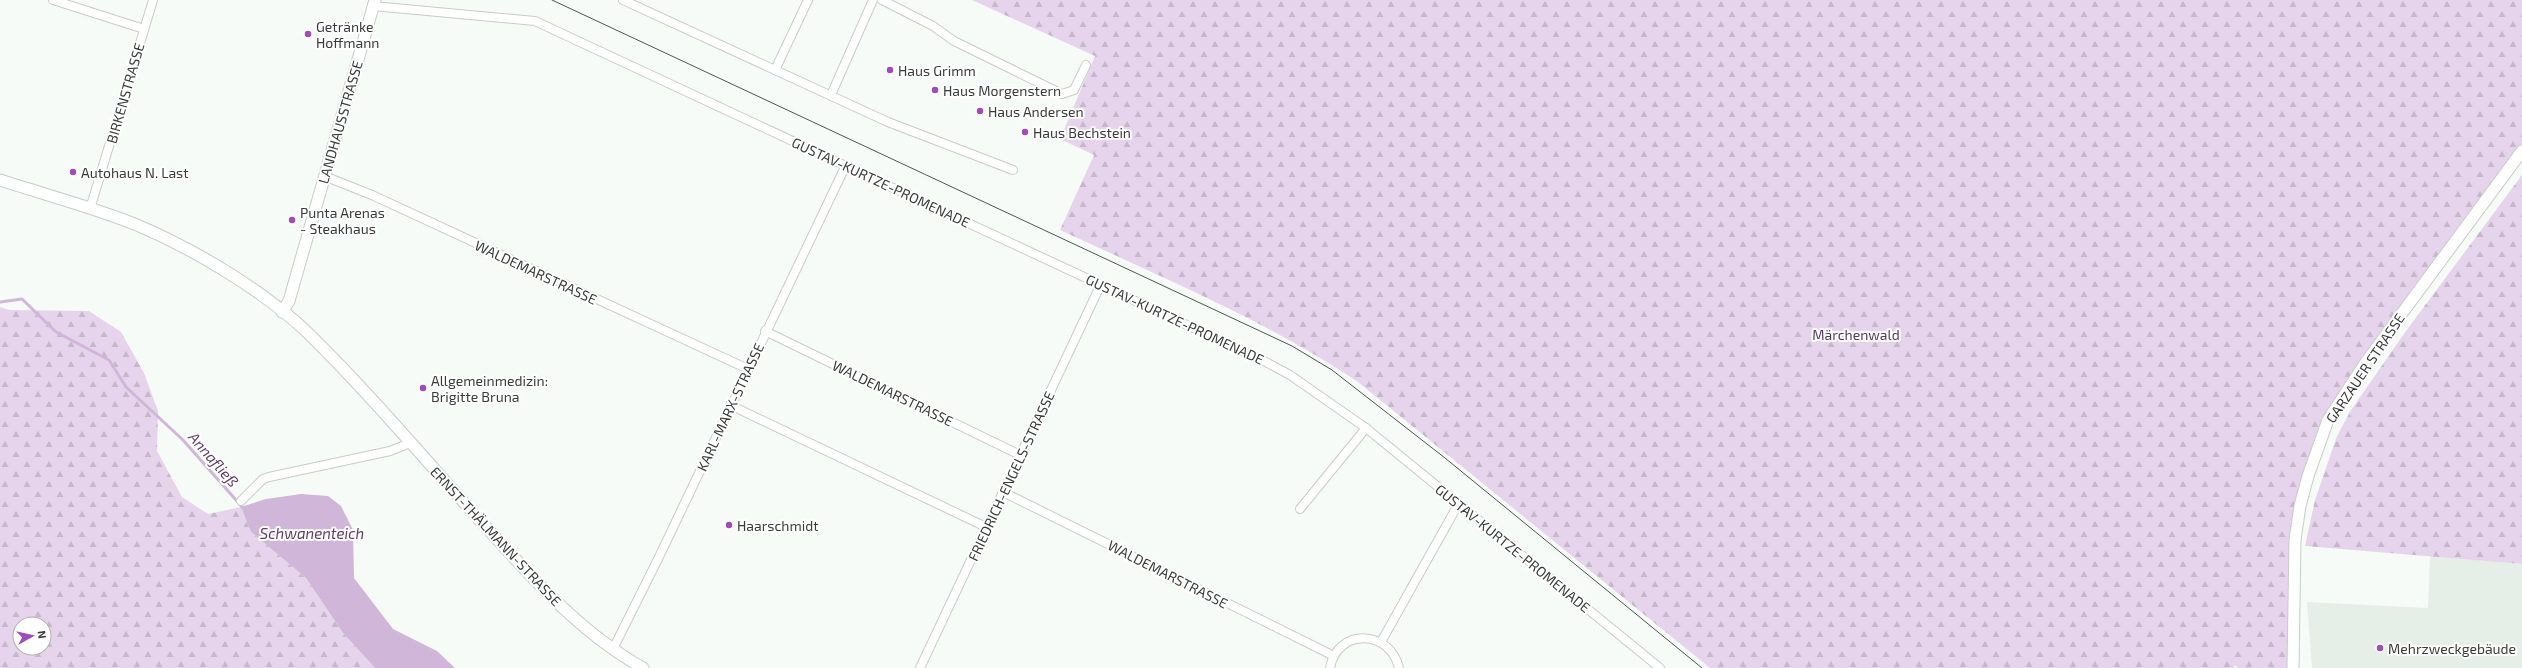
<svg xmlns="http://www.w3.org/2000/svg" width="2522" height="668" viewBox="0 0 2522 668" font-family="'Exo 2',sans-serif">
<defs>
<pattern id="forest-firs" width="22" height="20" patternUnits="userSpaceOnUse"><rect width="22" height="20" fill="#e6d4ec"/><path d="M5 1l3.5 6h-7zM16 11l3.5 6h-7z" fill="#c6b7cb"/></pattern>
</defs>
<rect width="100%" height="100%" fill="#f7fbf8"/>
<path fill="#e5efe7" d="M2430,556l92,8v104h-210l-5,-66 121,6z"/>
<g fill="url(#forest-firs)" fill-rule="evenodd">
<path d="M972,0h1550v144l-34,43 -109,150 -60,89 -14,41 -11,53 -7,148h-49l-3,-3 -2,3h-523l-352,-286c-93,-62 -197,-105 -298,-152l34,-75 -34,-16 35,-83z"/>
<path d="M2522,175v389l-217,-18 10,-46 22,-64 14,-26 55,-79z"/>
<path d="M0,307l9,3 80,1 32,21 23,41 14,38 -1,40 25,46 26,17 33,-7 10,25 55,46 37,55 32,35h-375zM20,624h24v24h-24z"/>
</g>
<path fill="#d0b6d8" d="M301,494l27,2 13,10 12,24 1,48 39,51 44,22 18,17h-80l-32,-35 -37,-55 -55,-46 -10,-25 25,-8z"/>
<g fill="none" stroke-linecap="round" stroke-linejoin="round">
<path stroke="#d0b6d8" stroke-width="3" d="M0,302l22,-3 34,33 53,28 17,27 57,53 61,69"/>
<defs>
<g id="street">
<path d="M53,0l91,29"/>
<path d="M623,0l265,122 125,48"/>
<path d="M882,0l51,26 21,15 108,53 12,-4 12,-25"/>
<path d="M373,6l162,15 727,339 28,15 76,53 294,240"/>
<path d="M775,70l33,-70"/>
<path d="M831,95l42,-95"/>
<path d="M324,176l48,19 376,174"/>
<path d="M90,209l63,-209"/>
<path d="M765,331l255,124"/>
<path d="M730,405l256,122"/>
<path d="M1003,492l331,164"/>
<path d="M241,501l22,-22 6,-2 121,-26 20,-8"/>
<path d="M1300,509l66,-81"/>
<path d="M1381,642l78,-139"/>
<path d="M613,649l46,-92 187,-392"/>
<path d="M920,668l181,-384"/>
<path d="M1330,668c7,-40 60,-39 69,0"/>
</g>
<g id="secondary">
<path d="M0,180c46,15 93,27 137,45 57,24 127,66 171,108 63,62 120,130 179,195 47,52 94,105 156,140"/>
<path d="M282,312l7,-11 86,-301"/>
<path d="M2293,668l2,-128 5,-34 8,-30 20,-56 38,-58 156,-211"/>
</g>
</defs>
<use href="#street" stroke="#c8ccc9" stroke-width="10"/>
<use href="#secondary" stroke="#c8ccc9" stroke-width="13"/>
<use href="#street" stroke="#fff" stroke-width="8"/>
<use href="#secondary" stroke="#fff" stroke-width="11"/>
<path stroke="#515352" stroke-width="1" d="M552,0l740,346 40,24 113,88 257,210"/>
</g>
<g fill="#a04bb9" stroke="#fff" stroke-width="1.5">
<circle cx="308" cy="34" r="4"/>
<circle cx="890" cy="70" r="4"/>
<circle cx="935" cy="90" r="4"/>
<circle cx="980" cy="111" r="4"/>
<circle cx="1025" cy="132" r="4"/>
<circle cx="73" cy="172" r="4"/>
<circle cx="292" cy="220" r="4"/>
<circle cx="423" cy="388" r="4"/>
<circle cx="729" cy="525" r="4"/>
<circle cx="2380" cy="648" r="4"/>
</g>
<g text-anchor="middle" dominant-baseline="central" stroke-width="4" stroke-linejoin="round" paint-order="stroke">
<g font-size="14" fill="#393b3a" stroke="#fff" text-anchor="start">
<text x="316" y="26">Getränke<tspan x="316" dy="16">Hoffmann</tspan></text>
<text x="898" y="70">Haus Grimm</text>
<text x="943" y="90">Haus Morgenstern</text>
<text x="988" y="111">Haus Andersen</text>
<text x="1033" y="132">Haus Bechstein</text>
<text x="81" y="172">Autohaus N. Last</text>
<text x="300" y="212">Punta Arenas<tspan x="300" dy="16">- Steakhaus</tspan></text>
<text x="431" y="380">Allgemeinmedizin:<tspan x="431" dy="16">Brigitte Bruna</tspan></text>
<text x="737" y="525">Haarschmidt</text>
<text x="2388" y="648">Mehrzweckgebäude</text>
</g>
<g font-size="14" fill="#393b3a" stroke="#fff">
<text transform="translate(125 93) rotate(-74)">BIRKENSTRASSE</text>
<text transform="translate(340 122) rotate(-74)">LANDHAUSSTRASSE</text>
<text transform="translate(881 182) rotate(25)">GUSTAV-KURTZE-PROMENADE</text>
<text transform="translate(536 272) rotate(25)">WALDEMARSTRASSE</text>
<text transform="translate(1175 319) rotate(25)">GUSTAV-KURTZE-PROMENADE</text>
<text transform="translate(2365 368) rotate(-56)">GARZAUER STRASSE</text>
<text transform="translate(893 393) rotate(26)">WALDEMARSTRASSE</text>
<text transform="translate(730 407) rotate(-65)">KARL-MARX-STRASSE</text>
<text transform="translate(1011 476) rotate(-65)">FRIEDRICH-ENGELS-STRASSE</text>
<text transform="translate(496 536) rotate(47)">ERNST-THÄLMANN-STRASSE</text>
<text transform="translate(1513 548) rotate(39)">GUSTAV-KURTZE-PROMENADE</text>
<text transform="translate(1168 574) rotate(27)">WALDEMARSTRASSE</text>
</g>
<g font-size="14" fill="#583662" stroke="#fff">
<text x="1856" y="334">Märchenwald</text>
</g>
<g font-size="15" font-style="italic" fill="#5f3c6a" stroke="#fff">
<text transform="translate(214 459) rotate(49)">Annafließ</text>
<text x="312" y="533">Schwanenteich</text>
</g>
</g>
<g transform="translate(32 636) rotate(82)"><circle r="19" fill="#ffffff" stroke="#b0b1b0"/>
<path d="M0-3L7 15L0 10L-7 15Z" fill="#a04bb9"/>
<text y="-6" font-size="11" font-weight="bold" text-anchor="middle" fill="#393b3a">N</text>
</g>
</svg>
